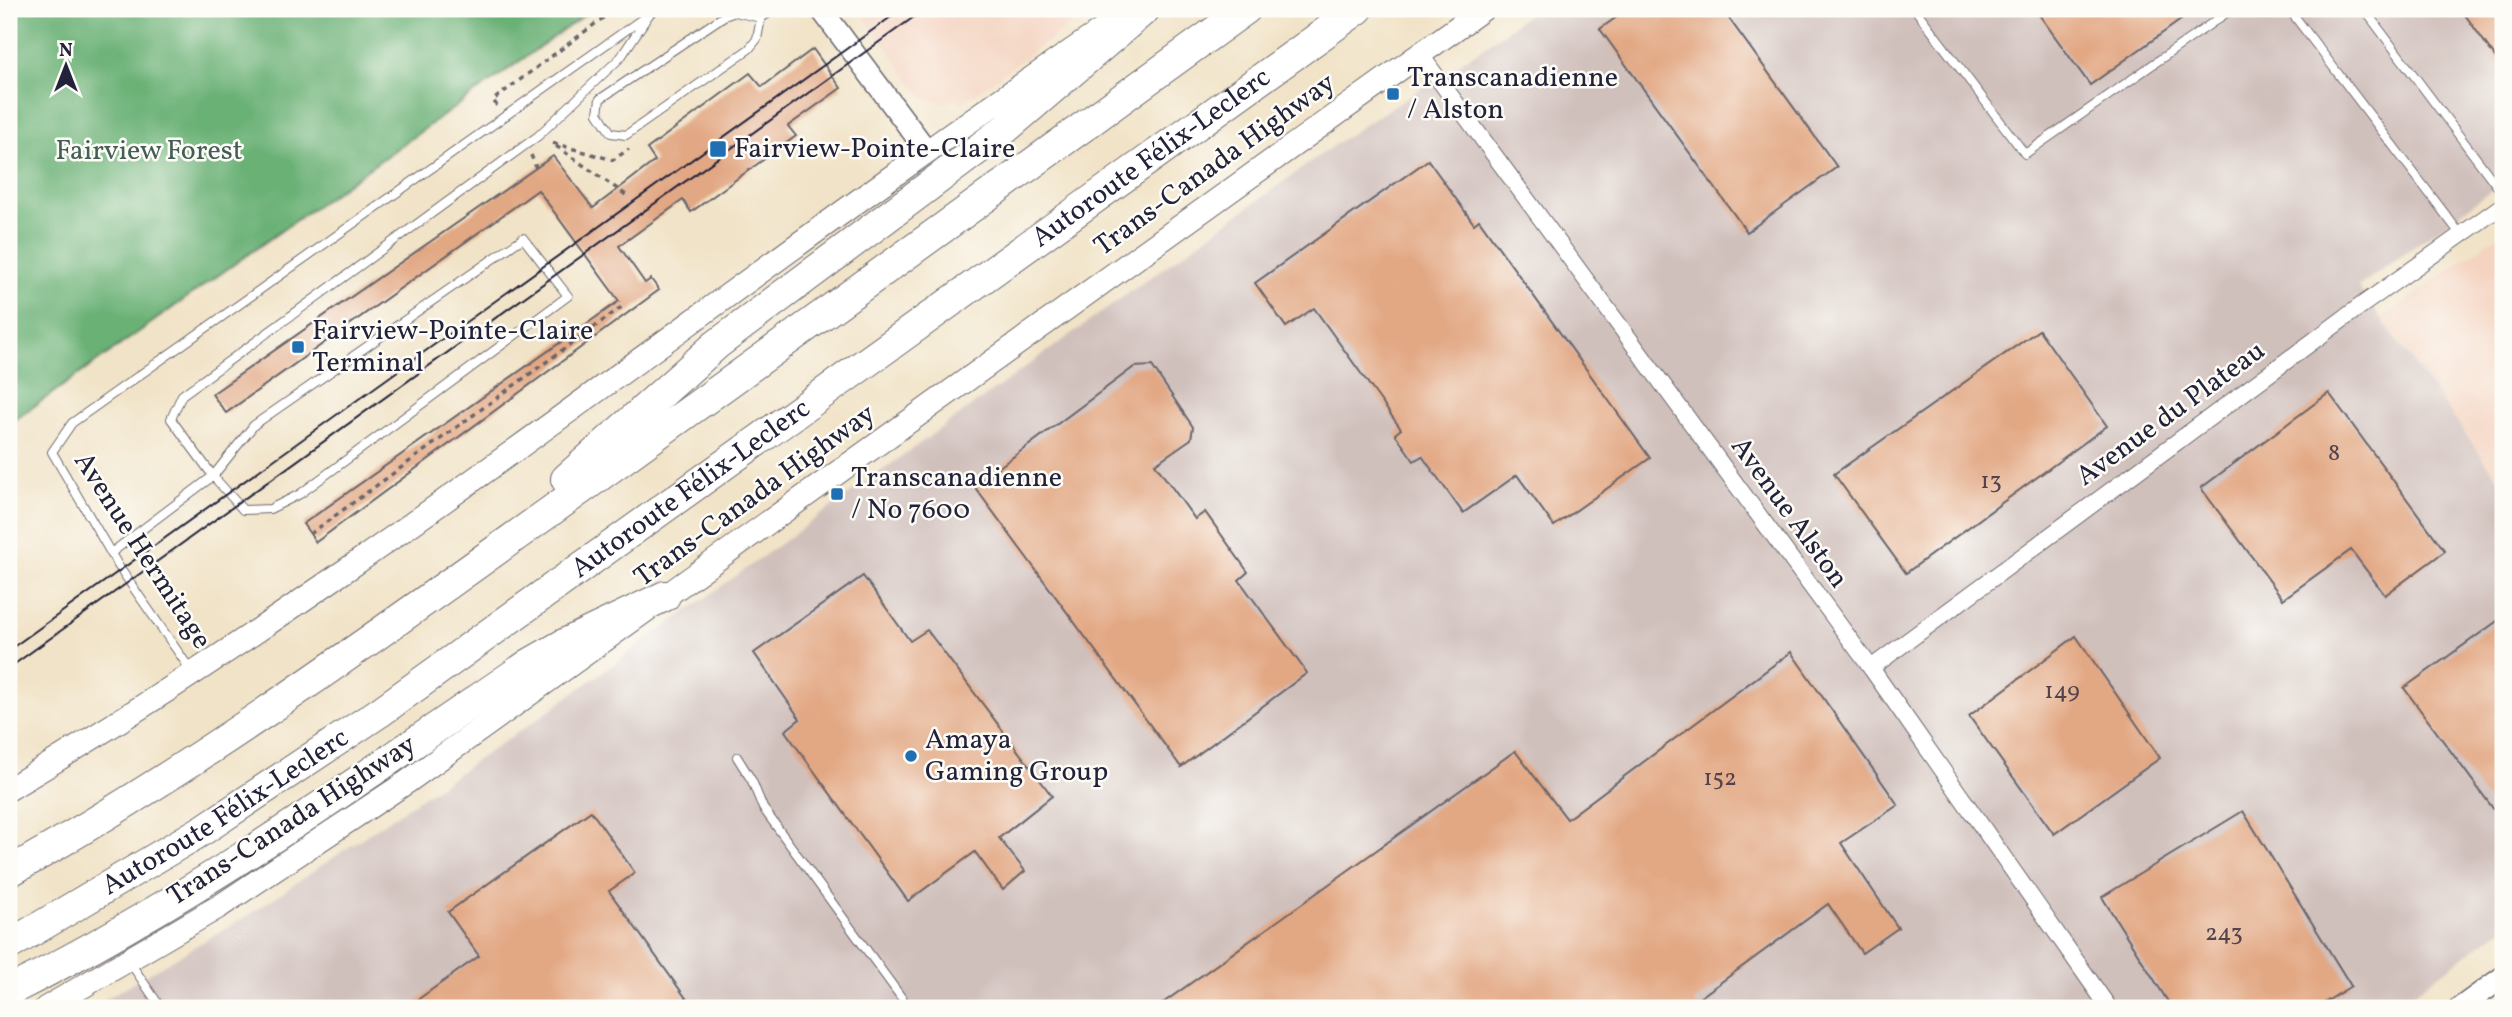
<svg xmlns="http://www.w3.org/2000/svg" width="2512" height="1017" viewBox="0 0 2512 1017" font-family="Vollkorn,serif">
<rect width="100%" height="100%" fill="#fdfcf7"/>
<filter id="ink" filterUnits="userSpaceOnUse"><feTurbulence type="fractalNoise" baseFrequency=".0143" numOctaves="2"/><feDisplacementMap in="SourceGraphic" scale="14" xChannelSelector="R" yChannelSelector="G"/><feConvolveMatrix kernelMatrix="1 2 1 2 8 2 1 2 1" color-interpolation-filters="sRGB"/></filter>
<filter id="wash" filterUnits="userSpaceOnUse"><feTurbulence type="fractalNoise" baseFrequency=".00686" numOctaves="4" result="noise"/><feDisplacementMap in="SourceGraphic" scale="28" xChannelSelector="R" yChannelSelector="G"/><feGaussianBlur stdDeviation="1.57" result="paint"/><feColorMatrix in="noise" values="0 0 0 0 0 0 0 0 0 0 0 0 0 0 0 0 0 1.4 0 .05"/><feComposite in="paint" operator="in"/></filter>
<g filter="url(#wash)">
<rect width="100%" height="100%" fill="#f1e3c7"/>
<g fill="#f4d3c0">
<path d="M858,9h234l-131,95 -4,-6 -10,4h-10l-11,-3 -8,-8z"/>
<path d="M2503,232v253l-121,-167z"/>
</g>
<path fill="#d0c0bc" d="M1535,9h968v173l-145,105 145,198v443l-109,80h-2304l162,-95 281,-191 811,-584 136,-88z"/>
<path fill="#6bb176" stroke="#466a58" stroke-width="2" d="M9,9h584l-584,415z"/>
<g id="blocks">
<g fill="#e2a783">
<path d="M1628,9h94l115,158 -90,65 -147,-203z"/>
<path d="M2035,9h161l-106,76z"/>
<path d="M2461,9h42v59z"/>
<path d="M813,49l28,39 -53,38 8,10 -105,76 -8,-12 -64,46 26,37 6,-4 8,11 -343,252 -13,-18 316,-223 -81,-111 -312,223 -14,-19 341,-238 40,52 62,-47 -8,-12 103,-76 12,14z"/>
<path d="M1428,160l46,64 5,-4 171,238 -96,68 -37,-51 -54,38 -41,-57 -8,5 -19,-27 6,-5 -87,-121 -28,19 -31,-44z"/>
<path d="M2039,330l68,96 -201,147 -72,-99z"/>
<path d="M1152,366l41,61 -2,12 -36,25 40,55 10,-7 43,60 -9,8 68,93 -126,94 -207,-281 160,-119z"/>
<path d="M2329,393l116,158 -60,44 -34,-45 -68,49 -82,-111z"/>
<path d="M863,576l47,65 17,-11 125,166 -53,42 26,33 -22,19 -28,-38 -67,49 -123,-170 15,-12 -46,-66z"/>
<path d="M2503,617v205l-99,-134z"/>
<path d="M2076,636l84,122 -106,76 -85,-118z"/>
<path d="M1791,652l107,153 -57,38 57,85 -36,25 -34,-49 -134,98 5,6h-543l359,-257 52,68z"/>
<path d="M591,811l44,62 -26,18 84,117h-287l73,-52 -31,-44z"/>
<path d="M2243,811l108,175 -35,22h-144l-70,-111z"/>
</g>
</g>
</g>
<g filter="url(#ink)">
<use href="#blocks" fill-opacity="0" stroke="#6a666c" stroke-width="2"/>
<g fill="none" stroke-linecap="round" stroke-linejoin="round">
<defs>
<g id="service">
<path d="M1915,9l110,145 207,-145"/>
<path d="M2289,9l172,226"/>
<path d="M2364,9l139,185"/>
<path d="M761,18l-26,-6 -11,4 -124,83 -2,14 13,20 15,2 123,-86 8,-10 4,-21 14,-9"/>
<path d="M111,553l102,-77 41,-51 269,-187 45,58 -268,198 -30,15 -27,1 -30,-34 -42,-57 11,-24 356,-259 83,-79 29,-44"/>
<path d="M192,672l-73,-105 -67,-115 20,-29 584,-414"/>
<path d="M737,757l15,24 11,27 146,200"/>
<path d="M129,961l32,47"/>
</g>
<g id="minor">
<path d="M1420,54l451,614 238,340"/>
<path d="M1871,668l491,-363 141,-100"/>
</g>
<g id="tertiary">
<path d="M821,9l106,142"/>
<path d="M2460,1008l43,-31"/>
</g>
<g id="secondary">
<path d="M9,789c382,-228 727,-512 1096,-761"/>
<path d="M46,1008l174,-102 187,-124 1076,-773"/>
</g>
<g id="motorway">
<path d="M566,479l150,-134 289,-216 140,-120"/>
<path d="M9,872c198,-111 382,-247 567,-379 223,-161 446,-323 670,-484"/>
<path id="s1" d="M9,945l194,-115 177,-118 978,-703"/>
<path d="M9,991c184,-92 351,-211 520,-327l35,-20 101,-48"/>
</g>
</defs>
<use href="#service" stroke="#6a666c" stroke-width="10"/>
<use href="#minor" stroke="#6a666c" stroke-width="18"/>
<use href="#tertiary" stroke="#6a666c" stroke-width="24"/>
<use href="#secondary" stroke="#6a666c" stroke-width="25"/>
<use href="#motorway" stroke="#6a666c" stroke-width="32"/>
<g stroke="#6a666c" stroke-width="3.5" stroke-dasharray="5 5" stroke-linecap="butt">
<path d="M497,106l-4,-6 122,-91"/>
<path d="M553,143l60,17 16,-11"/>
<path d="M556,146l70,49"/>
<path d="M531,155l5,13"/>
<path d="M310,534l313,-228"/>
</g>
<use href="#service" stroke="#fff" stroke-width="8"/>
<use href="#minor" stroke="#fff" stroke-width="16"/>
<use href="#tertiary" stroke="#fff" stroke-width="21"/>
<use href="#secondary" stroke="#fff" stroke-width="23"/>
<use href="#motorway" stroke="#fff" stroke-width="30"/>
<g stroke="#22223b" stroke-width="2">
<path d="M9,650l893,-641"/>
<path d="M9,668l916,-659"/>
</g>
</g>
</g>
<g fill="#1f6fb2" stroke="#fdfcf7" stroke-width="2.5">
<rect x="1386" y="87" width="14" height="14" rx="3.5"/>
<rect x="709" y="140" width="18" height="18" rx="3.5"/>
<rect x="291" y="340" width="14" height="14" rx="3.5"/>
<rect x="830" y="487" width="14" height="14" rx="3.5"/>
<circle cx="911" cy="756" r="7"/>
</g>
<g text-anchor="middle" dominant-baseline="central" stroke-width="5" stroke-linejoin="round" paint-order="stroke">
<g font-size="24" fill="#52434d">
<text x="2334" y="454">8</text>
<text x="1991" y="482">13</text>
<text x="2062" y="692">149</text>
<text x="1720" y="779">152</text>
<text x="2224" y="934">243</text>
</g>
<g font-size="28" fill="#22223b" stroke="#fdfcf7" text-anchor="start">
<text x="1407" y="78">Transcanadienne<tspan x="1407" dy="32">/ Alston</tspan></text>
<text x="734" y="149">Fairview-Pointe-Claire</text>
<text x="312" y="331">Fairview-Pointe-Claire<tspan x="312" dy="32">Terminal</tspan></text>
<text x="851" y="478">Transcanadienne<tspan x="851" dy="32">/ No 7600</tspan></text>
<text x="925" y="740">Amaya<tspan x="925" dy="32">Gaming Group</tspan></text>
</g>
<g font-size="28" fill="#445e57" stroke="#fdfcf7">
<text x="149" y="151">Fairview Forest</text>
</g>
<g font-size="28" fill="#22223b" stroke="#fdfcf7">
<text stroke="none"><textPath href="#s1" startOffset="1388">Autoroute Félix-Leclerc</textPath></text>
<text transform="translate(1215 165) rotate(-36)">Trans-Canada Highway</text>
<text transform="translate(2171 414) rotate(-36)">Avenue du Plateau</text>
<text stroke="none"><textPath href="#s1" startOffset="821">Autoroute Félix-Leclerc</textPath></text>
<text transform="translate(755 496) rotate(-36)">Trans-Canada Highway</text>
<text transform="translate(1789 513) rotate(54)">Avenue Alston</text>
<text transform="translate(142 551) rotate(57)">Avenue Hermitage</text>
<text stroke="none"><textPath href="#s1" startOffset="254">Autoroute Félix-Leclerc</textPath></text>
<text transform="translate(292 821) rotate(-33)">Trans-Canada Highway</text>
</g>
</g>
<rect width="2512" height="1017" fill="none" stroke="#fdfcf7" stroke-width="35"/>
<g transform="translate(66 66)" stroke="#fdfcf7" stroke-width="5" paint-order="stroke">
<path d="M0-5L12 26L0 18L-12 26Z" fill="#22223b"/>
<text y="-10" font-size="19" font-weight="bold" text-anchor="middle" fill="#22223b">N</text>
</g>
</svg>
